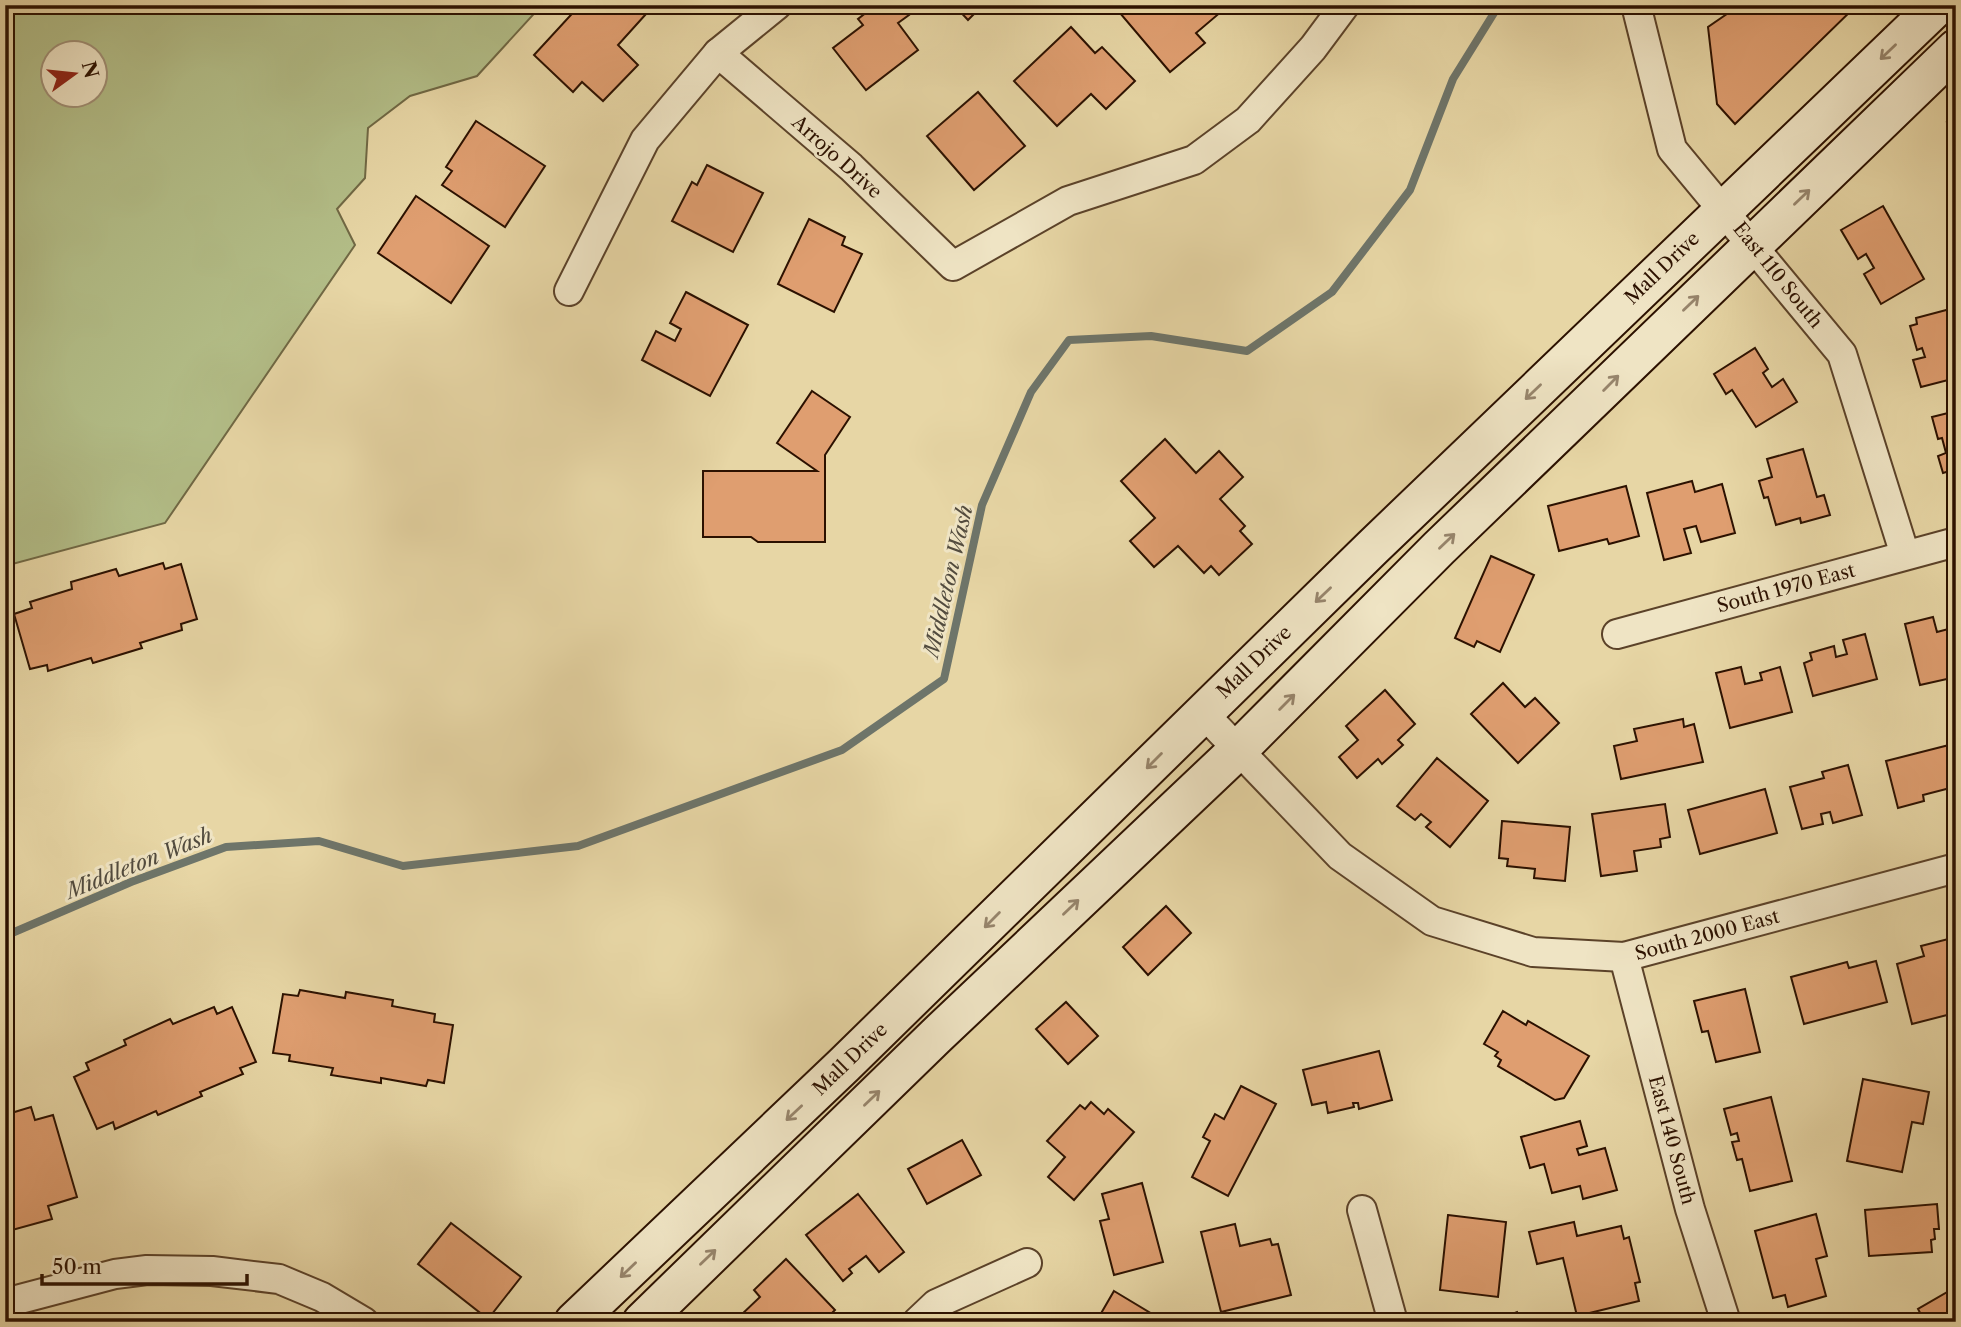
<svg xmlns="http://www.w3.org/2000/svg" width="1961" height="1327" viewBox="0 0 1961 1327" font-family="'Libre Caslon Text',serif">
<rect width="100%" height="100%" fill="#e7d6a5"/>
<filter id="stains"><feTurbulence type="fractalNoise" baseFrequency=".00286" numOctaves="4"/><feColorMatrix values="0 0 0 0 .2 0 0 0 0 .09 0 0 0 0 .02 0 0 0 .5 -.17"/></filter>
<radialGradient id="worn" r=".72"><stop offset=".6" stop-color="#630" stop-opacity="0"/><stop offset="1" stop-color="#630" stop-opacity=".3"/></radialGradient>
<path fill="#b3be88" stroke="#706844" stroke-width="2" fill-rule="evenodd" d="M5,5h537l-65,71 -67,20 -42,32 -3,50 -28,31 18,36 -190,278 -160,43zM52,52h42v42h-42z"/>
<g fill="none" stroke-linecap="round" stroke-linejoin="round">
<path stroke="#6e756a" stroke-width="8" d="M5,936l126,-54 95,-35 93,-6 84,25 175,-20 264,-96 102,-71 38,-174 49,-113 38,-52 82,-4 96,15 85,-59 78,-102 43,-111 46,-74"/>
</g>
<g fill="#df9e70" stroke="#2c1100" stroke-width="2">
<path d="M580,5h56l10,9 -28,31 20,20 -35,36 -21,-19 -9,10 -39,-37z"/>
<path d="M876,5h26l7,10 -11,8 20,27 -52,40 -33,-42 30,-23 -5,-6z"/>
<path d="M954,5h29l-15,15z"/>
<path d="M1217,5l5,6 -26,22 9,10 -35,29 -56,-66z"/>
<path d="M1740,5h117l-122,119 -18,-20 -9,-77z"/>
<path d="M1071,27l24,26 7,-6 33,34 -29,28 -15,-15 -34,32 -43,-45z"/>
<path d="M978,92l47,54 -51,44 -47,-54z"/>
<path d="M1956,117v19l-9,-14z"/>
<path d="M476,121l69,45 -40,61 -63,-42 10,-14 -6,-4z"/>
<path d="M707,165l56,28 -30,59 -61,-31 20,-39 5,3z"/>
<path d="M416,196l73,50 -38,57 -73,-50z"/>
<path d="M1883,206l41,73 -43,25 -17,-30 10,-6 -8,-14 -8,5 -17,-29z"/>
<path d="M809,219l36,18 -3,8 20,9 -28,58 -56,-28z"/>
<path d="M686,292l62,33 -38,71 -68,-36 14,-29 19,10 6,-12 -11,-6z"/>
<path d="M1950,309l6,23v46l-35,9 -8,-27 12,-3 -3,-9 -5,2 -7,-24 7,-2 -1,-6z"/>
<path d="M1755,348l13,21 -5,4 9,14 11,-8 14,23 -41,25 -24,-37 -6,4 -12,-20z"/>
<path d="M812,391l38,26 -25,38v87h-67l-7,-5h-48v-66h114l-40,-28z"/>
<path d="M1956,411v69l-3,-10 -10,3 -5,-17 8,-3 -4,-15 -4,1 -6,-22z"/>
<path d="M1165,439l31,34 23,-22 24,26 -23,22 25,27 -5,5 12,13 -33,31 -8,-9 -7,7 -26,-27 -24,21 -24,-26 25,-23 -34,-37z"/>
<path d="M1803,449l14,48 7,-2 6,20 -29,8 -1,-5 -24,7 -8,-28 -4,1 -5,-17 13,-4 -5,-18z"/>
<path d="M1692,481l3,11 27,-8 13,49 -34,9 -5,-16 -12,3 7,24 -27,7 -17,-67z"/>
<path d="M1626,486l13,50 -30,8 -2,-5 -48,12 -11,-45z"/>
<path d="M1491,556l43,19 -34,77 -23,-11 -3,6 -19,-9z"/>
<path d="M163,563l2,6 16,-5 16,55 -16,5 1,6 -42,13 2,5 -49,15 -2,-5 -43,13 -1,-6 -17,4 -16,-55 18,-6 -2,-6 42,-13 -1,-7 45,-13 3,7z"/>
<path d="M1933,617l4,15 19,-5v50l-36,8 -15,-61z"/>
<path d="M1865,634l12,45 -64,17 -9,-33 8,-3 -2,-7 24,-7 2,11 11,-3 -4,-14z"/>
<path d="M1741,667l4,17 17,-4 -2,-7 20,-6 12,45 -62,16 -14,-55z"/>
<path d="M1503,683l22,24 10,-9 24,25 -41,40 -47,-49z"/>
<path d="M1385,690l30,34 -17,16 5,5 -21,19 -4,-5 -21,19 -18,-21 19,-17 -12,-14z"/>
<path d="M1683,719l1,8 10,-3 9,38 -82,17 -7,-33 23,-5 -3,-12z"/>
<path d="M1949,745l7,26v7l-4,1 2,8 -31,8 1,6 -26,7 -12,-47z"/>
<path d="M1437,758l51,43 -38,46 -24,-20 5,-5 -10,-8 -6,6 -18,-14z"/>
<path d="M1848,765l14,50 -29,8 -3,-11 -9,2 2,10 -21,5 -12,-42 34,-9 -2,-6z"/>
<path d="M1765,789l12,44 -77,21 -12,-44z"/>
<path d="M1665,804l5,33 -10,2 1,8 -27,4 3,20 -36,5 -9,-62z"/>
<path d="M1502,821l68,6 -5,54 -31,-3 1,-9 -28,-3 1,-7 -9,-1z"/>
<path d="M1166,906l25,27 -43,42 -25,-28z"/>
<path d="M1956,937v68l-7,2 2,7 -39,10 -15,-60 27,-8 -3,-10z"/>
<path d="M1876,961l11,41 -83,22 -13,-47 56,-15 2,6z"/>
<path d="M1745,989l15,63 -44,10 -8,-31 -6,1 -8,-31z"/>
<path d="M300,990l45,8 1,-6 47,8 -1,6 43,8 -1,8 19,3 -9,58 -16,-3 -2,6 -45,-8v5l-50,-8 2,-7 -44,-7 1,-6 -17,-2 10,-59 15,2z"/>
<path d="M1066,1002l32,34 -30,28 -32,-35z"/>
<path d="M214,1007l3,7 15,-7 24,55 -16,6 3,6 -43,18 2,4 -44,19 -2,-4 -41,18 -2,-7 -16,7 -23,-52 15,-7 -3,-7 40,-18 -2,-5 46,-21 3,5z"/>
<path d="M1503,1011l23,14 2,-4 61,35 -25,42 -9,2 -57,-34 3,-6 -6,-4 3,-4 -14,-8z"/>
<path d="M1379,1051l13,49 -33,9 -1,-6h-5l1,4 -26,6 -2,-11 -14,3 -9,-35z"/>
<path d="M1863,1079l66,13 -6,32 -11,-2 -10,50 -55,-11z"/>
<path d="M1241,1086l35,18 -48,92 -36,-19 18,-36 -7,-4 12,-23 9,5z"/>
<path d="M1771,1097l21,84 -42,10 -8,-32 -5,1 -5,-18 7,-1 -2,-8 -6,2 -7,-26z"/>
<path d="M1091,1102l13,12 4,-5 26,23 -60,68 -26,-23 17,-20 -18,-16 33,-36 5,4z"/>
<path d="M31,1107l4,13 18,-5 24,82 -29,9 4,13 -47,13v-107l5,-2 -2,-9z"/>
<path d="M1580,1121l7,25 -10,3 2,6 26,-7 12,42 -34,9 -3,-13 -28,7 -8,-29 -14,4 -9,-31z"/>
<path d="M962,1140l19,35 -54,29 -19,-35z"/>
<path d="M1142,1183l21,79 -49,13 -14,-54 9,-2 -7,-25z"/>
<path d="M858,1194l46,58 -25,20 -13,-16 -17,13 3,4 -9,8 -37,-46z"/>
<path d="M1937,1204l2,25h-5l1,10 -4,1 1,12 -63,4 -4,-46z"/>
<path d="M1816,1214l11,42 -11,3 10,37 -38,11 -3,-12 -12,3 -18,-67z"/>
<path d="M1448,1215l58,7 -8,75 -58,-7z"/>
<path d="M1574,1222l3,14 44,-10 3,13 5,-2 11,45 -5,1 4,18 -62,15 -14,-58 -26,6 -8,-32z"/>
<path d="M451,1223l70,54 -33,42 -70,-55z"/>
<path d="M1235,1224l5,22 30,-7 2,6 6,-1 13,51 -70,17 -20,-80z"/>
<path d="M786,1259l49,51 -12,12h-77l-6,-6 20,-19 -6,-7z"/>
<path d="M1956,1287v35h-31l-7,-13z"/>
<path d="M1114,1291l48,29 -1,2h-65z"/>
<path d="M1517,1312l3,10h-28z"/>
</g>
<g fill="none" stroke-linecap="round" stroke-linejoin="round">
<defs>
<g id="street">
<path d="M1636,5l36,144 170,205 63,201"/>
<path d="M718,53l133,114 102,99 115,-65 126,-41 54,-40 65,-72 32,-43"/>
<path d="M569,291l76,-151 73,-87 59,-48"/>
<path d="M1617,634l339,-92"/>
<path d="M1203,713l137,143 92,65 101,31 91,5 332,-89"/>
<path d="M1624,957l66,252 36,113"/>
<path d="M1362,1210l31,112"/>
<path d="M5,1303l110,-29 32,-4 65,1 67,8 43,18 42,25"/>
<path d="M917,1322l19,-18 91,-41"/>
</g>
<g id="secondary">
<path d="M574,1322l270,-257 528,-517 566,-543"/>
<path d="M642,1322l294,-286 302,-286 201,-202 517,-499"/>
</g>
</defs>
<use href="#street" stroke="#5b4229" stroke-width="32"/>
<use href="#secondary" stroke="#2c1100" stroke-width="42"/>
<use href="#street" stroke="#efe4c4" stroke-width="28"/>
<use href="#secondary" stroke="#efe4c4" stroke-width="38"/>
</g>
<defs><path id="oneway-shaft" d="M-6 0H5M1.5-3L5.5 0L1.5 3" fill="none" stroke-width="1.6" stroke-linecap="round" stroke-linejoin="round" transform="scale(1.75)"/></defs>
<g stroke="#97856c">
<use href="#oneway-shaft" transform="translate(1888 52) rotate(136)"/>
<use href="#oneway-shaft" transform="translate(1802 197) rotate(-44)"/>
<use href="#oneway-shaft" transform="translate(1691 303) rotate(-44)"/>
<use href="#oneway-shaft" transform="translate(1611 383) rotate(-45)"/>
<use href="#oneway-shaft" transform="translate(1533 392) rotate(136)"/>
<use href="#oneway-shaft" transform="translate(1447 541) rotate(-44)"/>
<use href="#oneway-shaft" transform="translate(1323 595) rotate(136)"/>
<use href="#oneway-shaft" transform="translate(1287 702) rotate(-45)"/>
<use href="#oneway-shaft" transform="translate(1154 761) rotate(135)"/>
<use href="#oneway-shaft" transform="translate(1071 907) rotate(-44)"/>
<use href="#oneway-shaft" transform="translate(992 920) rotate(135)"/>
<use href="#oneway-shaft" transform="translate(872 1098) rotate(-44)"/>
<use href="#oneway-shaft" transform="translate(794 1113) rotate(137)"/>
<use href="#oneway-shaft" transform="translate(708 1257) rotate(-44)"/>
<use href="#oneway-shaft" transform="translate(628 1270) rotate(136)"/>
</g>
<g text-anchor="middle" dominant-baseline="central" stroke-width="6" stroke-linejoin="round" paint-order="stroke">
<g font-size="19" fill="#2c1100" stroke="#efe4c4">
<text transform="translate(837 157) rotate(42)">Arrojo Drive</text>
<text transform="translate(1662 268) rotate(-44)">Mall Drive</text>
<text transform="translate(1778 275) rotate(51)">East 110 South</text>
<text transform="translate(1786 588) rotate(-15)">South 1970 East</text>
<text transform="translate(1254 662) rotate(-44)">Mall Drive</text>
<text transform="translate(1707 935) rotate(-15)">South 2000 East</text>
<text transform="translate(850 1059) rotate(-44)">Mall Drive</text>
<text transform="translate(1672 1140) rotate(75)">East 140 South</text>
</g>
<g font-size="21" font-style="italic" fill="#524b3e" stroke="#efe4c4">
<text transform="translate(948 581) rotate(-77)">Middleton Wash</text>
<text transform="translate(139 863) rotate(-22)">Middleton Wash</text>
</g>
</g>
<rect width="1961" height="1327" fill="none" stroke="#e7d6a5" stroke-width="28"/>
<rect x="7" y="7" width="1947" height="1313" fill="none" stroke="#2c1100" stroke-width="3.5"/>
<rect x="14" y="14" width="1933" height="1299" fill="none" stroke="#2c1100" stroke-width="2"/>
<g transform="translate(74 74) rotate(75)"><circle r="33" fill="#efe4c4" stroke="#a19076" stroke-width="2"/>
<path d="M0-5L12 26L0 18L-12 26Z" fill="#8f2418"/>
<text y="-10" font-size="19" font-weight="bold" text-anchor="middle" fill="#2c1100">N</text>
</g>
<path d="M42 1274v10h205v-10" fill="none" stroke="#2c1100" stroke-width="3.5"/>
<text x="52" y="1274" font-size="21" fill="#2c1100" stroke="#efe4c4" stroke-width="5" paint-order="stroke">50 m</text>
<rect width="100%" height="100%" filter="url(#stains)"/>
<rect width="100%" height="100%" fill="url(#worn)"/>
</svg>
